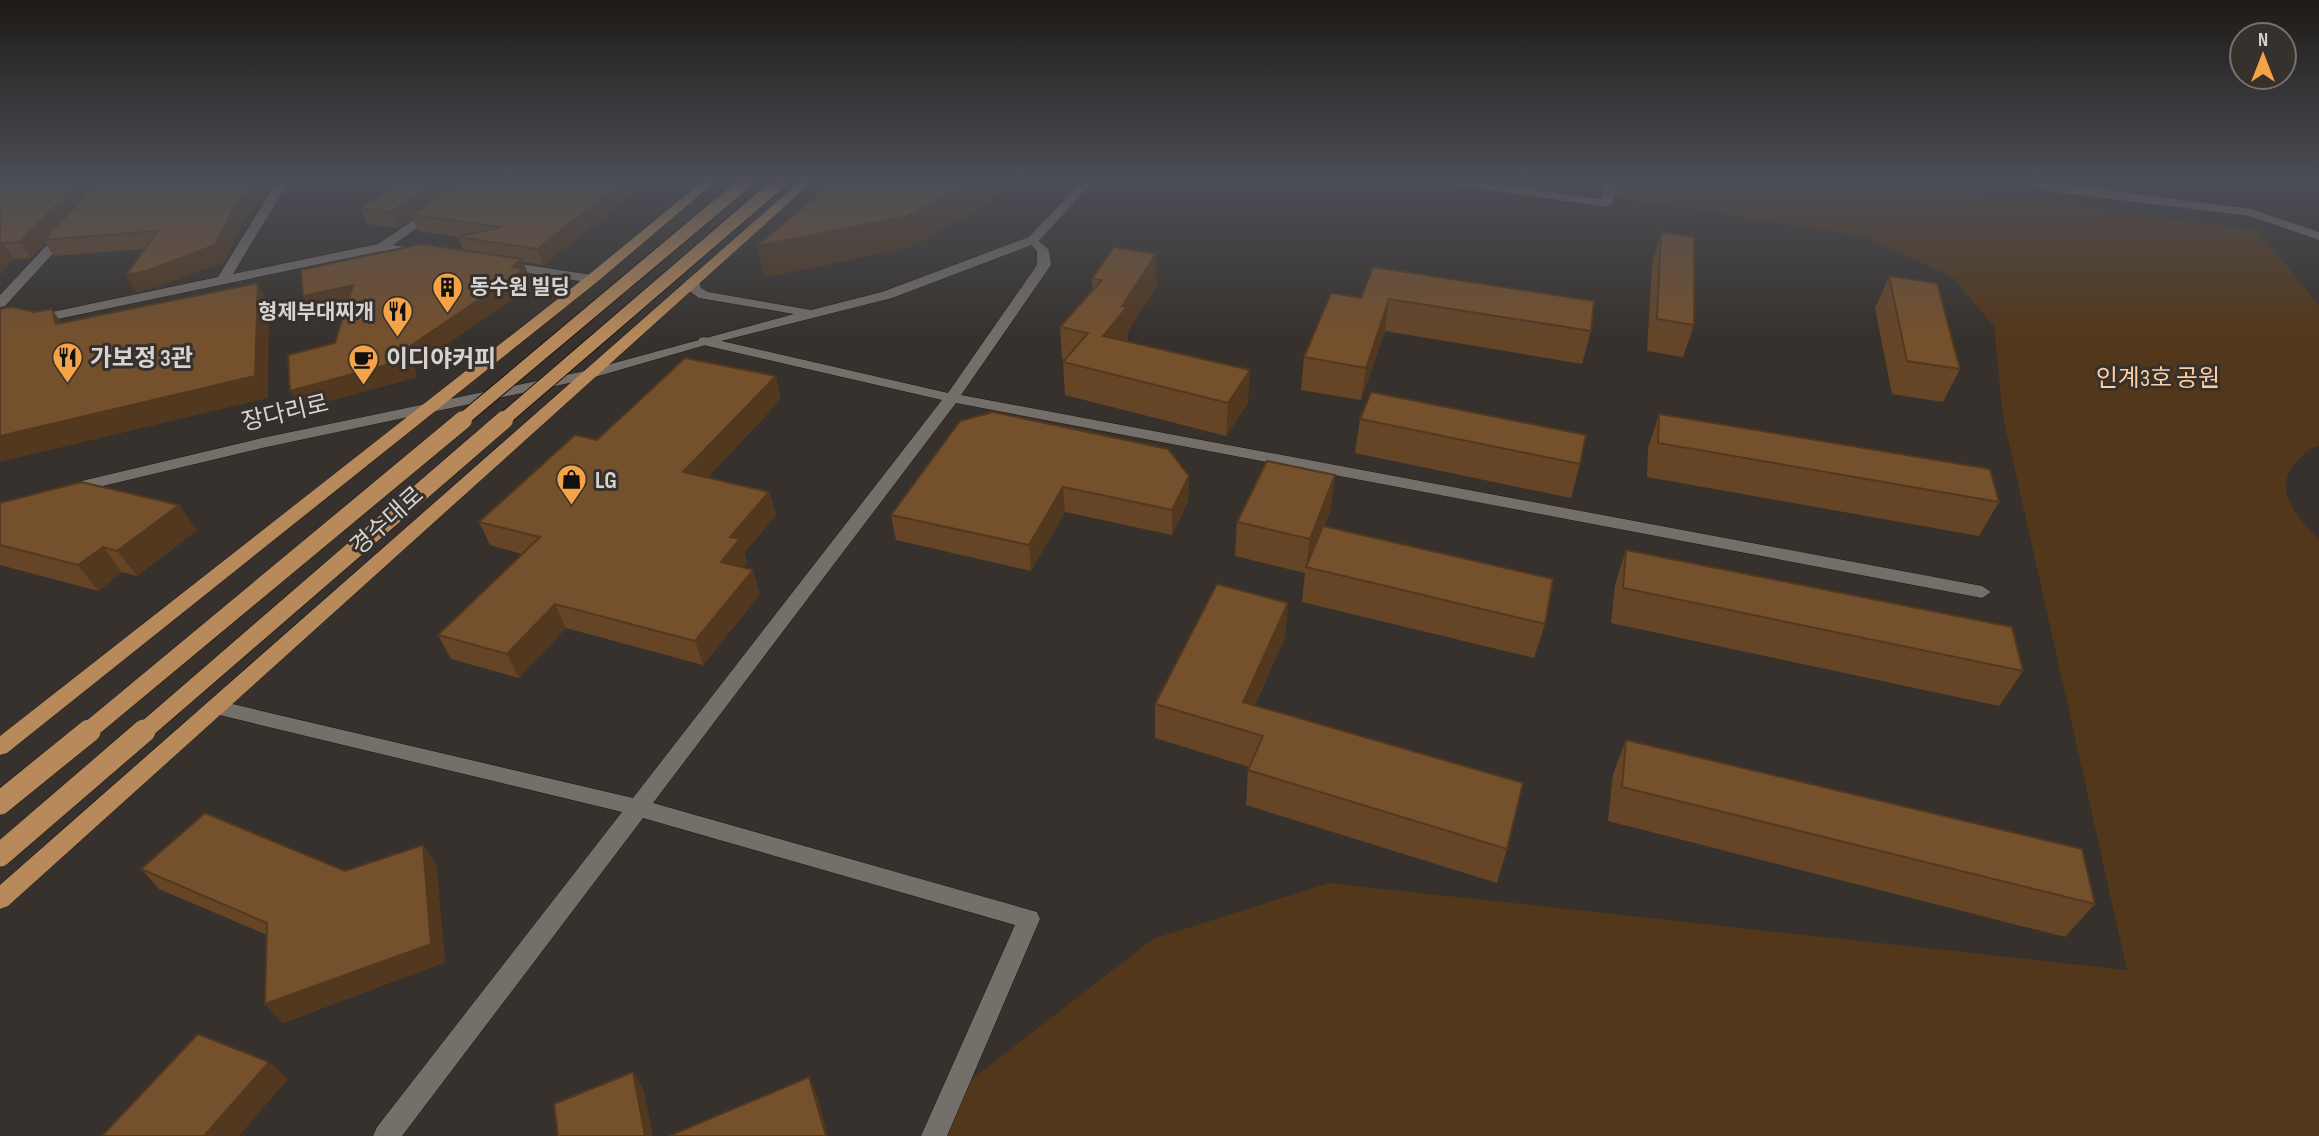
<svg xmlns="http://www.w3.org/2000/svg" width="2319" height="1136" viewBox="0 0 2319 1136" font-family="'Sofia Sans Condensed','Noto Sans KR',sans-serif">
<rect width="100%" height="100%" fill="#36312c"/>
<path fill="#53371a" d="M1619,181h322l25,13 292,36 61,76v140c-11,2 -14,7 -22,15 -27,28 1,57 22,78v597h-1395l13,-30 216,-167 176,-56 798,87 -124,-554 -9,-90 -42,-49 -86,-40 -252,-40z"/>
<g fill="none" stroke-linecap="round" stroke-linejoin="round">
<defs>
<g id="minor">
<path d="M277,181h12l-56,93 145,-30 52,-35 10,3 -47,33 31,5v6l-42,-5 -382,80v-8l218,-46z"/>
<path d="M1447,181h28l126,18 5,-18h12l-6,22 -6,4 -153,-22z"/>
<path d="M2024,181h17l210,28 68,23v8l-70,-24 -196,-24z"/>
<path d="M64,230l6,4 -2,3 -63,69 -5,1v-12l60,-64z"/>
<path d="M1033,236l16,14 2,15 -90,130 1021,191 9,6 -9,6 -1026,-195 -303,400 384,109 3,7 -93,217h-26l94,-211 -372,-107 -241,318h-29l4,-9 245,-315 -407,-98 -7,-2 -3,-5 3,-5 7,-2 418,98 309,-398 -243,-56v-6l5,-1 244,56 89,-128v-14l-10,-11z"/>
<path d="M502,261l90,14 7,4 -7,4 -95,-15v-6z"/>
</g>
<path id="tertiary" d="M1082,181h12l-57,62 -145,55 -183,46 -121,35 -326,69 -193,46 -8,-5 8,-5 193,-46 323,-67 209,-57 -95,-16 -11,-8 -2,-9 7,-4 5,1 3,10 7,4 103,18 71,-18 147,-55z"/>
<g id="primary">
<path d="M703,181h13l-119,101 -590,471 -7,2v-19l587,-460z"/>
<path d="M800,181h13l-805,725 -8,3v-24z"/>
</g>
</defs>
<use href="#minor" stroke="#1d1814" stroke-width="1"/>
<use href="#tertiary" stroke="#1d1814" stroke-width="1"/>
<use href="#primary" stroke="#1d1814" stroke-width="1"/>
<use href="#minor" fill="#756f6a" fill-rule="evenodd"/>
<use href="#tertiary" fill="#756f6a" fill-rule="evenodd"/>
<use href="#primary" fill="#b8895a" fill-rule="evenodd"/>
<defs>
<g id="primary-bridge-far2">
<path d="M461,421l286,-240"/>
<path d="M502,421l279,-240"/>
</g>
<g id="primary-bridge-far1">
<path d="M86,733l377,-313"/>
<path d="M142,733l362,-313"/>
</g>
<g id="primary-bridge">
<path d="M0,803l89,-72"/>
<path d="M0,855l144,-124"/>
</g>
</defs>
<use href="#primary-bridge-far2" stroke="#1d1814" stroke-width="15" stroke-linecap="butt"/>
<use href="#primary-bridge-far1" stroke="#1d1814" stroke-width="19" stroke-linecap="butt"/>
<use href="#primary-bridge" stroke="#1d1814" stroke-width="24" stroke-linecap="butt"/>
<use href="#primary-bridge-far2" stroke="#b8895a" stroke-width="13"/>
<use href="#primary-bridge-far1" stroke="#b8895a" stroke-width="18"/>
<use href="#primary-bridge" stroke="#b8895a" stroke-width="23"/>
</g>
<g fill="#654526">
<path d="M0,181h275l-32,41 -19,40 -67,25 -21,5 -10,-17 19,-26 -91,7 -9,-13 -14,15 -17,1 -14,15z"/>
<path d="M650,181l-107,84 -20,-3 6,14 -1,1 3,9 -117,81 3,10 -117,32 35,-66 12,-38 -35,8 -9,-17 160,-46 -5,-13 -40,-6 -5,-13 -16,10 -30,-4 -7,-16z"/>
<path d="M1661,232l33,93 -11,32 -36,-6 5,-88z"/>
<path d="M1373,267l218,64 -9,33 -197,-33 -24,69 -60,-10 3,-33 57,-59z"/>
<path d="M1889,276l71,93 -17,33 -51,-8 -17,-86z"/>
<path d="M1092,279l65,7 -29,45v9l-1,1 121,62 -22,33 -161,-41 -2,-33 2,-2 -3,-1 -2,-32 32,-36z"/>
<path d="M781,399l-74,79 62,14 7,23 -32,38 3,10 -4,4 17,27 -57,71 -137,-37 -47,50 -68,-19 -13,-24 84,-81 -32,-9 -11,-23 118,-82z"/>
<path d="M1659,414l340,88 -20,34 -332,-59 1,-29z"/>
<path d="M1360,419l220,45 -9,34 -216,-45z"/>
<path d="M960,421l229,55 -1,25 -16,34 -107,-23 -34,59 -135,-31 -5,-25z"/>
<path d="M0,503l197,27 -60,46 -15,-4 -24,19 -98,-26z"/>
<path d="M1331,509l-7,18 221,97 -11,34 -232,-56 3,-29 -70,-17 2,-34z"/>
<path d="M1626,550l397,121 -24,35 -388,-83 4,-38z"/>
<path d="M1288,603l-3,34 -30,68 252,144 -10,34 -251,-78 2,-35 1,-3 -94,-29v-34z"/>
<path d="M1626,740l469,164 -30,33 -457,-116 5,-47z"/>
<path d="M423,845l13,19 9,98 -162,61 -18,-19 2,-69 -108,-46 -18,-20 204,2z"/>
</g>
<g fill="#52381f">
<path d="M80,181h25l-62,59 2,3 -14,15 -11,-16z"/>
<path d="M255,181h20l-32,41 -19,40 -67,25 -21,5 -10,-17 109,-69z"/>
<path d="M439,181h31l-59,34 2,3 -16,10 -7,-16z"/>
<path d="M625,181h25l-107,84 -6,-16z"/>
<path d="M973,181h37l-25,25 -73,41 -148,31 -7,-32z"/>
<path d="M3,243l11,16 -14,15v-28z"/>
<path d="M1156,254l1,32 -29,45v9l-23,28 -2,-32z"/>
<path d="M522,259l7,17 -1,1 3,9 -117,81 3,10 -117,32 -10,-18 116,-42z"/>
<path d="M258,283l11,21 -1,94 -268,64v-26z"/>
<path d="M353,285l9,17 -50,11 -9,-17z"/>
<path d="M1389,299l-4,32 -24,69 5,-32z"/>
<path d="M52,309l14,21 -10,-6z"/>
<path d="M1250,370l-2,33 -22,33 2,-33z"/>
<path d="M776,376l5,23 -91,97 -7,-24z"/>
<path d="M1335,475l-4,34 -23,59 -2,-1 4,-28z"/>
<path d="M1189,476l-1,25 -16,34v-25z"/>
<path d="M1063,487l2,25 -34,59 -2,-26z"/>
<path d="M769,492l7,23 -32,38 3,10 -19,22 -7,-23 9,-25z"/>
<path d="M179,505l18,25 -60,46 -20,-25z"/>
<path d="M103,547l19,25 -24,19 -20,-26z"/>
<path d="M753,570l7,24 -57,71 -8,-24z"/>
<path d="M1288,603l-3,34 -42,93v-28z"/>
<path d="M555,604l11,24 -47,50 -12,-24z"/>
<path d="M423,845l13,19 9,98 -162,61 -18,-19z"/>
<path d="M269,1062l19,17 -49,57h-35z"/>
<path d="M633,1072l11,18 9,46h-8z"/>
<path d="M809,1077l8,18 11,41h-2z"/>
</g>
<g fill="#75502c" stroke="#52381f" stroke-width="2">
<path d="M0,181h80l-60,61 -17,1 -3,3z"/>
<path d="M99,181h156l-20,25 -20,39 -68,26 -21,4 32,-44 -115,9z"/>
<path d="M402,181h37l-49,31 -30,-4z"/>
<path d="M463,181h162l-88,68 -79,-12 43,-10 -90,-12z"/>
<path d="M834,181h139l-65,35 -151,30z"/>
<path d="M1661,232l33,5v88l-37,-6z"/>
<path d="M421,244l101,15 -10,8 12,2 -118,80 2,10 -118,32 -2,-36 47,-12 18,-58 -50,11 -2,-26z"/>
<path d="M1114,247l42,7 -34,52 5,1 -24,29 147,34 -22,33 -165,-41 25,-29 -28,-6 42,-47 -10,-1z"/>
<path d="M1373,267l221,34 -3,30 -202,-32 -23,69 -62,-11 27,-64 30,5z"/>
<path d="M1889,276l48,7 23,86 -53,-8z"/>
<path d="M258,283l-3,93 -255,60v-127l12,-2 22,5 18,-3 4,15z"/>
<path d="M685,358l91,18 -93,96 86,20 -39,45 10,2 -19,23 32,8 -58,71 -140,-37 -48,50 -69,-19 102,-98 -61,-15 96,-87 22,5z"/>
<path d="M1371,392l215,43 -6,29 -220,-45z"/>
<path d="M993,412l175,37 21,27 -17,34 -109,-23 -34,58 -138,-30 69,-94z"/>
<path d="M1659,414l331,55 9,33 -341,-59z"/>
<path d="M1267,461l68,14 -25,64 -73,-17z"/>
<path d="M81,482l98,23 -62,46 -14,-4 -25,18 -78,-20v-42z"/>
<path d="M1323,526l230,53 -8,45 -239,-57z"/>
<path d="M1626,550l386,77 11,44 -400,-83z"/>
<path d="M1217,584l71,19 -45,99 280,81 -16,66 -259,-79 15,-34 -108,-32z"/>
<path d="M1626,740l456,109 13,55 -473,-117z"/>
<path d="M205,813l140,58 78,-26 8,99 -166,60 2,-81 -126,-54z"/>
<path d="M198,1034l71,28 -65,74h-102z"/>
<path d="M633,1072l12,64h-87l-4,-32z"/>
<path d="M809,1077l17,59h-157z"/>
</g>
<linearGradient id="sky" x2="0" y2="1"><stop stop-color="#1e1b18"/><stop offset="0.53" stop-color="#4c4e56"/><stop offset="1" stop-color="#4c4e56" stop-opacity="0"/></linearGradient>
<rect width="2319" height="340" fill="url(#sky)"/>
<defs>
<symbol id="building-pin" viewBox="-11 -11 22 30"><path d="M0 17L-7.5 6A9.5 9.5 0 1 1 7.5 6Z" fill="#f6a247" stroke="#36312c"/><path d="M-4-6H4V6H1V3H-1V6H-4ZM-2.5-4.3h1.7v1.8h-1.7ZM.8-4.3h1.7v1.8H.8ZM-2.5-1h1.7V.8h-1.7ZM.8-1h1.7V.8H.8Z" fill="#111"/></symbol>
<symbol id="restaurant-pin" viewBox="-11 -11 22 30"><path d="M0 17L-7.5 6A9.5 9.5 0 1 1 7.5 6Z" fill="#f6a247" stroke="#36312c"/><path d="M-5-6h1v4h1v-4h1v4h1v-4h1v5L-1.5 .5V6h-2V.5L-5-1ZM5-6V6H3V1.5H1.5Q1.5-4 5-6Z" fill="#111"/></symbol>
<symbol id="cafe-pin" viewBox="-11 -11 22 30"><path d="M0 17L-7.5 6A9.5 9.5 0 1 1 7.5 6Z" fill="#f6a247" stroke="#36312c"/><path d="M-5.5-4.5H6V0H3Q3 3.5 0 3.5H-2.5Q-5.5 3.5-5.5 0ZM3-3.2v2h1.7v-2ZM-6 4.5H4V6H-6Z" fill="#111"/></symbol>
<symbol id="shop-pin" viewBox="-11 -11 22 30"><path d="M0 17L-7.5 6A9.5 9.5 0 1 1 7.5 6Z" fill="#f6a247" stroke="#36312c"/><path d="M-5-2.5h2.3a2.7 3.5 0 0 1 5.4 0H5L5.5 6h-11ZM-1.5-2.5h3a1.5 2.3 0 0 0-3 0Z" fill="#111"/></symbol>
</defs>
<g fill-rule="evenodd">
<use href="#building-pin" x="430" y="270" width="35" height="47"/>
<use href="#restaurant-pin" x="380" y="294" width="35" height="47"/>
<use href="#restaurant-pin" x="50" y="340" width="35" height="47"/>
<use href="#cafe-pin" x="346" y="342" width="35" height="47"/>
<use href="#shop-pin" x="554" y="462" width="35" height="47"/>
</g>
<g text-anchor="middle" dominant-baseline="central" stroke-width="6" stroke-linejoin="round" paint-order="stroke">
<g font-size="21" font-weight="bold" fill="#d6d3d0" stroke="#36312c" text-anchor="start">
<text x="470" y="287">동수원 빌딩</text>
<text x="374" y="312" text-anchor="end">형제부대찌개</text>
</g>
<g font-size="24" font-weight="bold" fill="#d6d3d0" stroke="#36312c" text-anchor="start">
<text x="90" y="358">가보정 3관</text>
<text x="386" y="359">이디야커피</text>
<text x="595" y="480">LG</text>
</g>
<g font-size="24" fill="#fecd9f" stroke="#36312c">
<text x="2158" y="378">인계3호 공원</text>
</g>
<g font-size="24" fill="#d6d3d0" stroke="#36312c">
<text transform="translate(285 413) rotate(-13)">장다리로</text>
<text transform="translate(387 521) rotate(-42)">경수대로</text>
</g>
</g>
<g transform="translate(2263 56)"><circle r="33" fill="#36312c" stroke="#76726e" stroke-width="2"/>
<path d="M0-5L12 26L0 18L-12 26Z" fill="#f6a247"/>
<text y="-10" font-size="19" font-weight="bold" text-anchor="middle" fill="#d6d3d0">N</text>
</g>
</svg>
